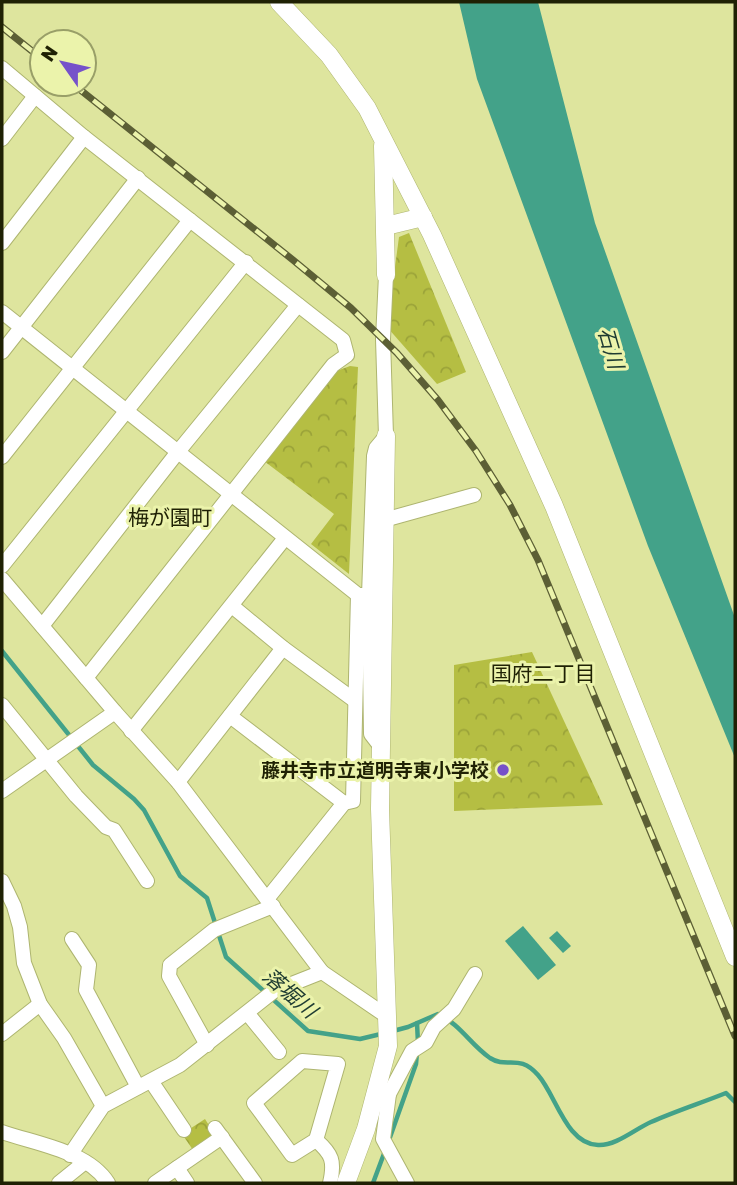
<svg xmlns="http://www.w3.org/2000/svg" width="737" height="1185" viewBox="0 0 737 1185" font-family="Rubik,'Noto Sans JP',sans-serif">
<defs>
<pattern id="park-crowns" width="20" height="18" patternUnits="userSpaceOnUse" patternTransform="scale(1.75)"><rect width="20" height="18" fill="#b5be43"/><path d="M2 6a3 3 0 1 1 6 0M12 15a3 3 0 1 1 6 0" fill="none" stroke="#9ba339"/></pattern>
</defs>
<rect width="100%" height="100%" fill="#dee59e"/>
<g fill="url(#park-crowns)">
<path d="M409,233l57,139 -29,12 -50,-57 12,-90z"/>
<path d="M350,366l8,1 -9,207 -38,-30 23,-30 -70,-53 70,-89z"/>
<path d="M532,652l71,153 -149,6v-146z"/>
<path d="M205,1119l10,16 -22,15 -11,-16z"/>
</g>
<g fill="#43a289">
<path d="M459,2h79l57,221 140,395v140l-87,-212 -171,-467z"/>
<path d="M523,926l33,39 -18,15 -33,-39z"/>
<path d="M557,931l14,15 -8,7 -14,-15z"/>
</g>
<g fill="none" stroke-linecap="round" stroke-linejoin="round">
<g stroke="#43a289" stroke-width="4.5">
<path d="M2,651l91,114 41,34 10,11 36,66 27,22 19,59 82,74 52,8 25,-6"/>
<path d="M417,1023l1,20"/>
<path d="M393,1031l15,-4 30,-13c23,11 32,30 52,44 17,11 29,-5 48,17 18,20 28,69 60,70 18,1 37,-16 53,-23 25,-11 50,-19 75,-29l9,9"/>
<path d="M389,1140l27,-76 1,-12"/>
<path d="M373,1183l12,-32"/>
</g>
<defs>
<g id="minor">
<path d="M2,68l82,69 259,203 4,15 -14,10 -247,313"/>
<path d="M2,139l33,-43"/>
<path d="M2,243l82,-106"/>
<path d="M2,312l356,283"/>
<path d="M2,352l136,-174"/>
<path d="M2,457l188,-237"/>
<path d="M384,520l90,-25"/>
<path d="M2,566l244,-304"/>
<path d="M2,579l113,133 63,70 144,190 66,45"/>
<path d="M232,606l51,42 71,52"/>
<path d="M42,626l135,-173 121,-148"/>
<path d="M2,705l74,91 30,31 8,3 33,51"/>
<path d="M230,716l114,87"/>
<path d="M131,731l154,-193"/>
<path d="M381,747l-10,-13 -2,-139 5,-139 2,-8 10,-12 -3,-97 3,-64"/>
<path d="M178,782l105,-134"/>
<path d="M2,791l113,-79"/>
<path d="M2,881l12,25 6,21 4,36 16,41 24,34 39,68"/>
<path d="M267,899l77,-96 9,-2 5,-206h7"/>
<path d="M72,939l17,26 -3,25 52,97"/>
<path d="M248,1014l31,38"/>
<path d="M2,1034l38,-30"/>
<path d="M207,1045l-38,-69 1,-11 44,-35 59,-24"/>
<path d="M302,1061l36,3 -22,76 -24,15 -38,-52z"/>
<path d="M151,1081l33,49"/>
<path d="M381,1092l8,2 -6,45 24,44"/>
<path d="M389,1094l23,-43 14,-9 8,-15 20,-18 21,-35"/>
<path d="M215,1128l40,55"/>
<path d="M2,1132c34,12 86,19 106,51"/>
<path d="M316,1140c16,14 19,21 14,43"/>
<path d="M70,1155l33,-49 77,-41 94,-74 48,-19"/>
<path d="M177,1168l10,15"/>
<path d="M59,1183l26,-21"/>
<path d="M155,1183l67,-46"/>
</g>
<g id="tertiary">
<path d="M279,2l50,53 38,53 65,127 122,271 181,451"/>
<path d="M383,146l3,129"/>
<path d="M386,226l37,-9"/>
<path d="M346,1183l20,-54 22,-83 -8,-237 6,-373"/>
</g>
</defs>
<use href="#minor" stroke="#aeb570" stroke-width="16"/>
<use href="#tertiary" stroke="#aeb570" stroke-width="19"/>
<use href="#minor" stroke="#fff" stroke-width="14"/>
<use href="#tertiary" stroke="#fff" stroke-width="18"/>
<defs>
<g id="rail">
<path d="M2,27l40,32"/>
<path d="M73,84l220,176 58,48 46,45 41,47 38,51 34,54 28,55 197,476"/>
</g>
</defs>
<use href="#rail" stroke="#5c5f35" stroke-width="7"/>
<use href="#rail" stroke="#ebf3ab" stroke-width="4.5" stroke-dasharray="13" stroke-linecap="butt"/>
</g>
<circle fill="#7651ca" stroke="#ebf3ab" stroke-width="2.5" cx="503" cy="770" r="7"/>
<g text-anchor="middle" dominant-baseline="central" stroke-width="6" stroke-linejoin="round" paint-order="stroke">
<g font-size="19" font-weight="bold" fill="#1f2104" stroke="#ebf3ab" text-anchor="end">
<text x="489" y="770">藤井寺市立道明寺東小学校</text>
</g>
<g font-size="21" font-style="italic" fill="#1e3b32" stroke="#ebf3ab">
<text transform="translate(611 348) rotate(74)">石川</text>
<text transform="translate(290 993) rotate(41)">落堀川</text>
</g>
<g font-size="21" fill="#1f2104" stroke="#ebf3ab">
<text x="170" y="517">梅が園町</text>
<text x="543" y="673">国府二丁目</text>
</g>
</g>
<rect width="737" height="1185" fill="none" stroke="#1f2104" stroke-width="7"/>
<g transform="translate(63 63) rotate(304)"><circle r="33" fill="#ebf3ab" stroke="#999f68" stroke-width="2"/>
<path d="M0-5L12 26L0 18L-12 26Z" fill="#7651ca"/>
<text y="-10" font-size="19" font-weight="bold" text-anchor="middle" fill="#1f2104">N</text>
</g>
</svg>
